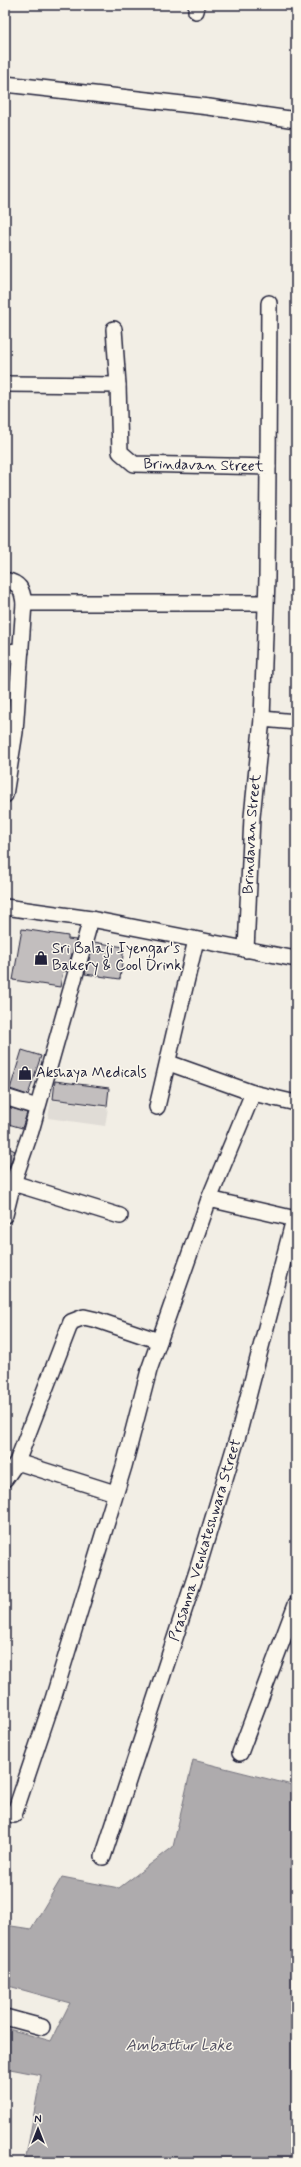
<svg xmlns="http://www.w3.org/2000/svg" width="301" height="2167" viewBox="0 0 301 2167" font-family="Mynerve,sans-serif">
<rect width="100%" height="100%" fill="#f2eee5"/>
<filter id="ink" filterUnits="userSpaceOnUse"><feTurbulence type="fractalNoise" baseFrequency=".025" numOctaves="2"/><feDisplacementMap in="SourceGraphic" scale="8" xChannelSelector="R" yChannelSelector="G"/><feConvolveMatrix kernelMatrix="1 2 1 2 8 2 1 2 1" color-interpolation-filters="sRGB"/></filter>
<g filter="url(#ink)">
<path fill="#e0dcd6" d="M51,1100l57,8 -3,18 -57,-8z"/>
<path fill="#aeabad" stroke="#76747f" d="M193,1760l103,26v376h-271l16,-87 -36,-7v-40l46,13 19,-38 -65,-18v-60l26,4 31,-52 57,11 54,-41z"/>
<g fill="#c2bebe" stroke="#22223b">
<path d="M22,929l46,7v3l8,1 -9,31h-4l-3,16 -47,-7z"/>
<path d="M94,942l30,5 -4,32 -35,-5z"/>
<path d="M22,1050l19,6 -13,39 -18,-6z"/>
<path d="M55,1081l54,7 -2,18 -54,-7z"/>
<path d="M5,1106l22,7 -5,15 -17,-5z"/>
<path d="M5,1146l10,5 -6,16 -4,-2z"/>
</g>
<g fill="none" stroke-linecap="round" stroke-linejoin="round">
<defs>
<g id="minor">
<path d="M196,11l1,-6"/>
<path d="M5,84l204,23 87,13"/>
<path d="M114,329l4,56"/>
<path id="s1" d="M5,384l113,1 2,67 14,12 134,3 -1,111 -5,141"/>
<path d="M268,467l1,-164"/>
<path d="M5,580c15,3 17,9 19,23l-9,129 -10,63"/>
<path d="M24,603h241"/>
<path d="M5,652l16,-1"/>
<path d="M5,907l86,12 205,40"/>
<path id="s2" d="M246,950l6,-133 10,-98 34,3"/>
<path d="M169,1063l84,30 43,10"/>
<path d="M5,1097l32,10"/>
<path d="M157,1107l39,-167"/>
<path d="M13,1183l107,33"/>
<path d="M209,1199l44,-106"/>
<path d="M5,1215l8,-32 18,-52 60,-212"/>
<path d="M17,1462l98,31"/>
<path d="M5,1479l12,-17 54,-140 13,-5 13,3 62,21"/>
<path d="M240,1753l56,-149"/>
<path d="M5,1812l9,3 39,-116 71,-233 25,-96 60,-171 87,20"/>
<path id="s3" d="M103,1857l94,-286 42,-139 55,-213"/>
<path d="M5,2017l37,10"/>
</g>
</defs>
<use href="#minor" stroke="#22223b" stroke-width="18"/>
<use href="#minor" stroke="#fbf7ec" stroke-width="15"/>
</g>
</g>
<defs>
<symbol id="shop-bare" viewBox="-9 -9 18 18"><path d="M-5-2.5h2.3a2.7 3.5 0 0 1 5.4 0H5L5.5 6h-11ZM-1.5-2.5h3a1.5 2.3 0 0 0-3 0Z" fill="#22223b" stroke="#fbf7ec" stroke-width="2.5" paint-order="stroke"/></symbol>
</defs>
<g fill-rule="evenodd">
<use href="#shop-bare" x="31" y="948" width="20" height="20"/>
<use href="#shop-bare" x="15" y="1063" width="20" height="20"/>
</g>
<g text-anchor="middle" dominant-baseline="central" stroke-width="3" stroke-linejoin="round" paint-order="stroke">
<g font-size="15" fill="#22223b" stroke="#fbf7ec">
<text stroke="none"><textPath href="#s1" startOffset="268">Brindavan Street</textPath></text>
<text stroke="none"><textPath href="#s2" startOffset="116">Brindavan Street</textPath></text>
<text stroke="none"><textPath href="#s3" startOffset="333">Prasanna Venkateshwara Street</textPath></text>
</g>
<g font-size="15" fill="#22223b" stroke="#fbf7ec" text-anchor="start">
<text x="52" y="949">Sri Balaji Iyengar's<tspan x="52" dy="17">Bakery &amp; Cool Drink</tspan></text>
<text x="36" y="1073">Akshaya Medicals</text>
</g>
<g font-size="16" font-style="italic" fill="#535263" stroke="#fbf7ec">
<text x="179" y="2045">Ambattur Lake</text>
</g>
</g>
<rect width="301" height="2167" fill="none" stroke="#fbf7ec" stroke-width="20"/>
<rect x="10" y="10" width="281" height="2147" fill="none" stroke="#22223b" stroke-width="1.5" filter="url(#ink)"/>
<g transform="translate(38 2129)" stroke="#fbf7ec" stroke-width="3" paint-order="stroke">
<path d="M0-3L7 15L0 10L-7 15Z" fill="#22223b"/>
<text y="-6" font-size="11" font-weight="bold" text-anchor="middle" fill="#22223b">N</text>
</g>
</svg>
